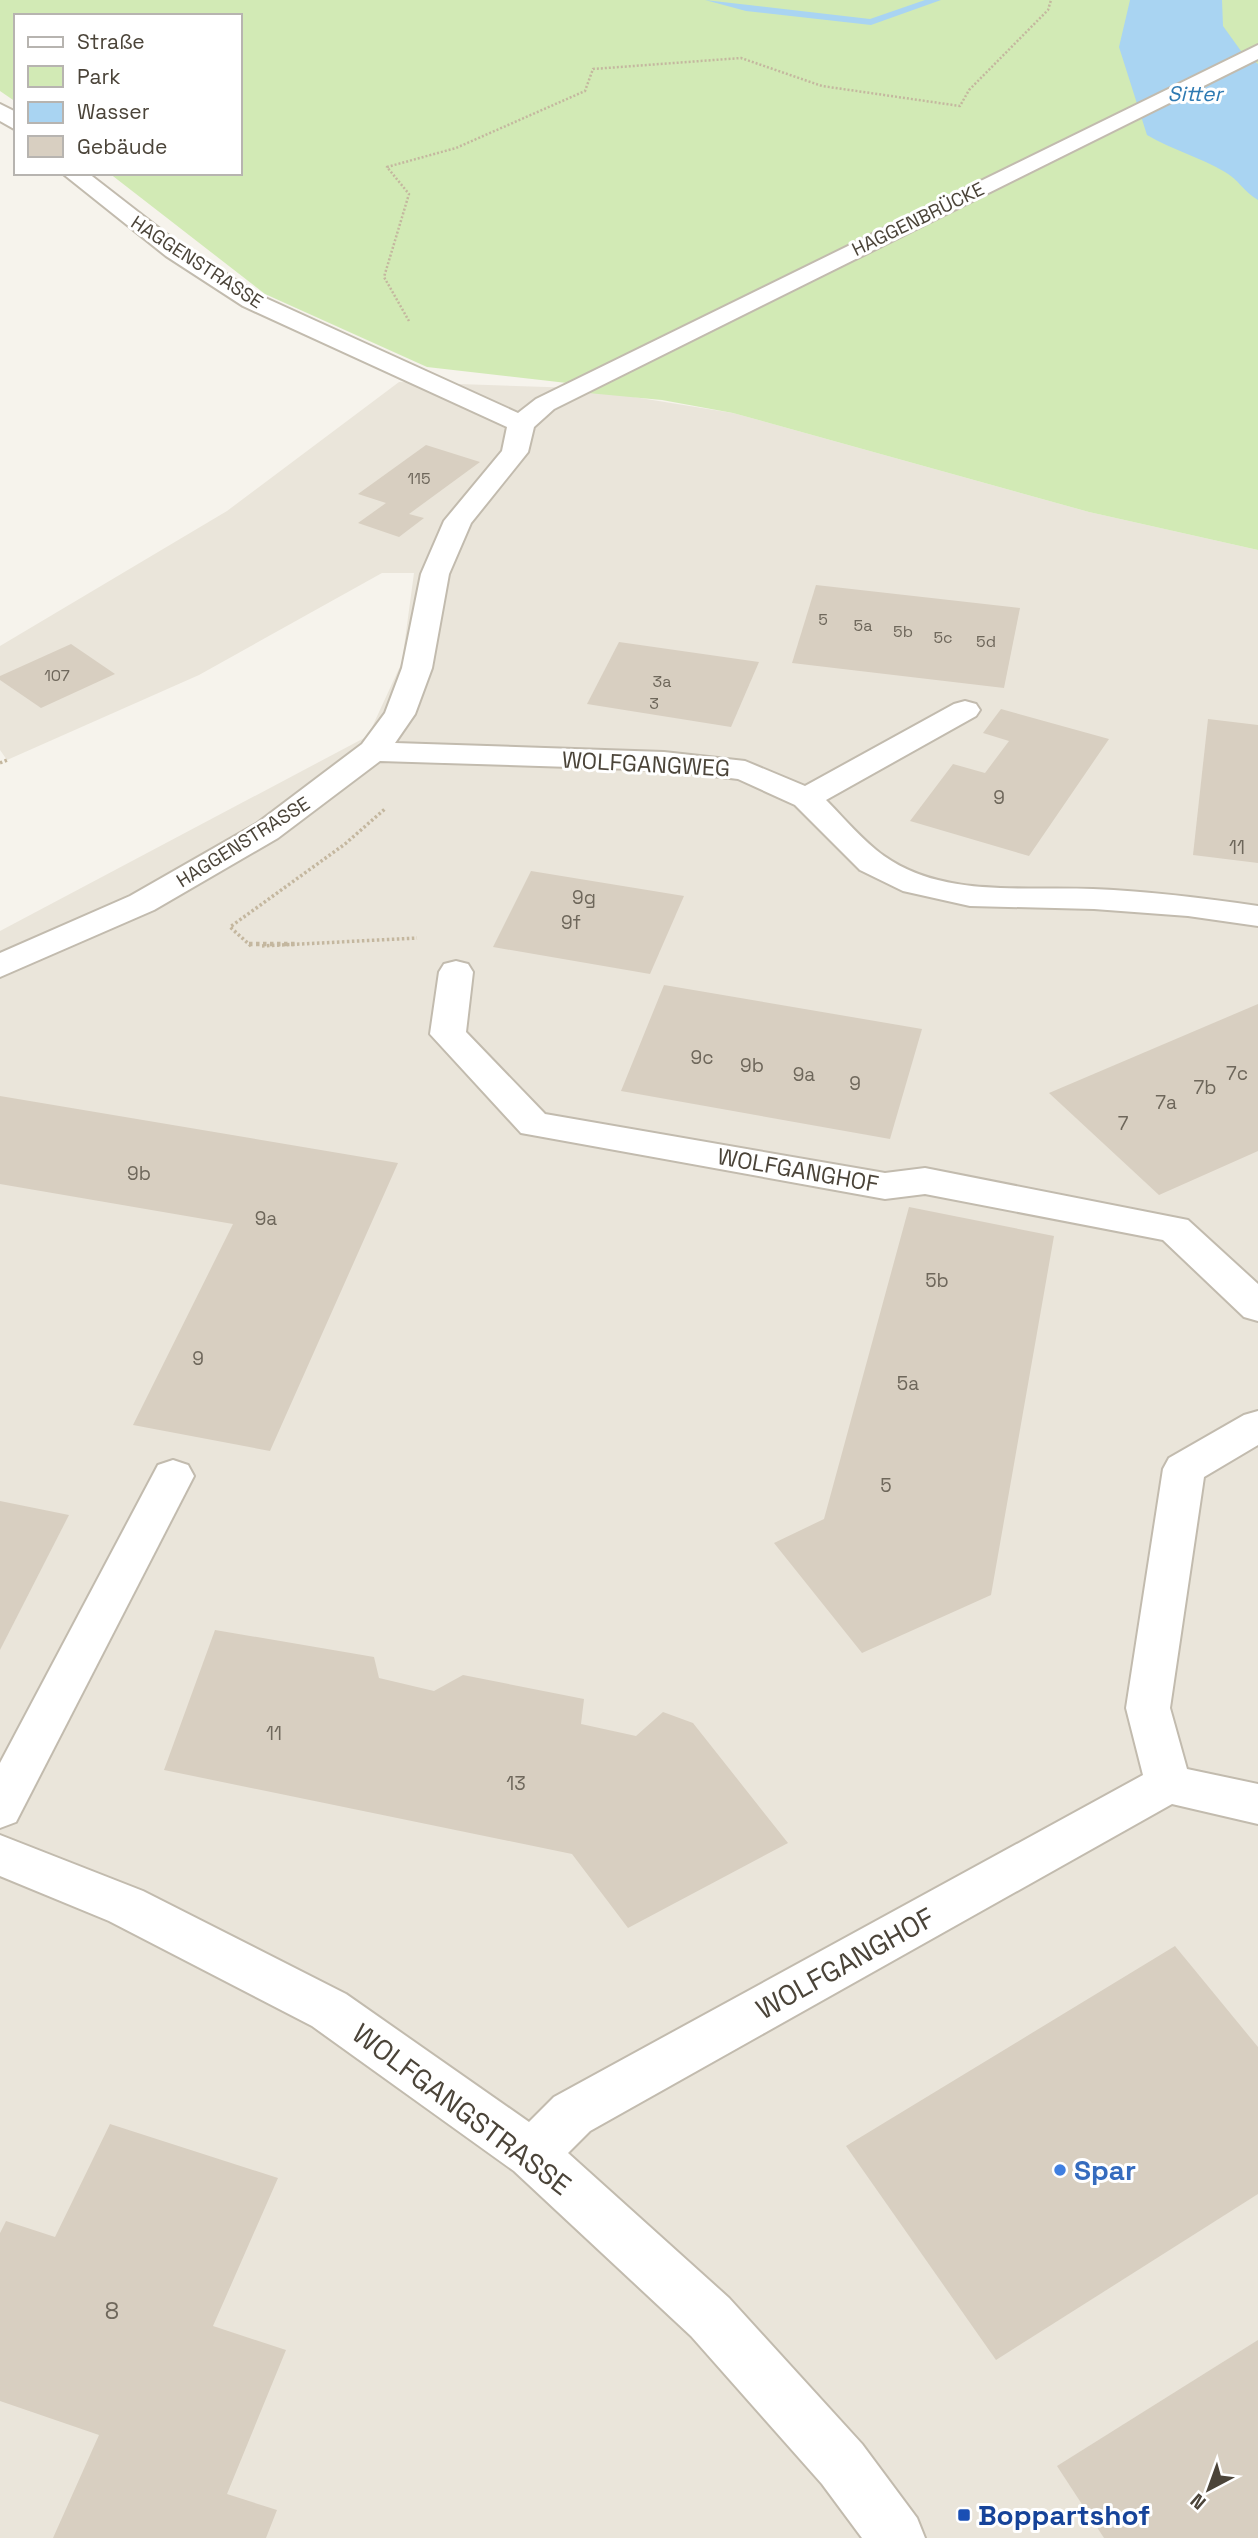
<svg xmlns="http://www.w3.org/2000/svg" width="1258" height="2538" viewBox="0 0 1258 2538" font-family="'Space Grotesk',sans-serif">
<rect width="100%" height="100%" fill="#f6f3ec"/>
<path fill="#eae5da" d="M399,382l179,6 155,25 356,99 169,38v1988h-1258v-1607l368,-195 34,-74 12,-89h-32l-183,102 -192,85 -7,-10v-104l227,-135z"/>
<path fill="#d2eab5" d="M0,0h1258v550l-169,-38 -356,-99 -71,-13 -74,-7 -21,-10 -140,-16 -162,-73 -156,-121h131v-157h-224v86l-16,-11z"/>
<path fill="#a9d4f2" d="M1130,0h92l1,26 18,25 17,13v136c-14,-8 -20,-21 -33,-28 -25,-15 -53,-22 -78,-37l-28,-88z"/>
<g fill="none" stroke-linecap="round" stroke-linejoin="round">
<path fill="#a9d4f2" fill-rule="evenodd" d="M705,0l165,19 55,-19h16l-70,25 -125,-14z"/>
</g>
<g fill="#d8cfc1">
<path d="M426,445l54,17 -71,52 15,4 -25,19 -41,-14 28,-20 -28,-9z"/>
<path d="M816,585l204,23 -16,80 -212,-25z"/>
<path d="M619,642l140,20 -28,65 -144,-23z"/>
<path d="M71,644l44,30 -74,34 -41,-28v-4z"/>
<path d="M1001,709l108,30 -80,117 -119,-35 43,-57 32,9 24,-32 -26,-8z"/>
<path d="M1208,719l50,6v138l-65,-8z"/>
<path d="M531,871l153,25 -34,78 -157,-27z"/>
<path d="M664,985l258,44 -32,110 -269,-48z"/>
<path d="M1258,1004v147l-99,44 -110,-102z"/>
<path d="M0,1096l398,67 -128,288 -137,-26 100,-201 -233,-40z"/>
<path d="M909,1207l145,29 -63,359 -129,58 -88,-110 50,-24z"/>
<path d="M0,1501l69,14 -69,135z"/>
<path d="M215,1630l159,27 5,21 55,13 29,-16 121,24 -3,25 55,12 27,-24 30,11 95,120 -160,85 -56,-74 -408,-84z"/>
<path d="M1175,1946l83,101v147l-262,166 -150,-214z"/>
<path d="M110,2124l168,54 -65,148 73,24 -59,144 50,16 -11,28h-213l46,-103 -99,-34v-168l6,-12 49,16z"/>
<path d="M1258,2340v198h-154l-47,-72z"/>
</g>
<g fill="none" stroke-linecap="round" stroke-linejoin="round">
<defs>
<g id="minor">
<path d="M1258,45v14l-704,350 -20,18 -6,25 -57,71 -22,51 -17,94 -17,46 -20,29 269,9 81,9 60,25 149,-82 11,-3 11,3 4,6 -4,6 -150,84c18,18 37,41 58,56 59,42 140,30 209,33 55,2 110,9 165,17v20l-70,-10 -94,-7 -124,-3 -67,-15 -43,-21 -65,-65 -57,-26 -74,-9 -284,-9 -102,77 -124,72 -154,67v-24l130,-57 126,-72 106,-80 23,-31 17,-45 19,-94 23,-53 58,-70 5,-24 -264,-121 -77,-50 -104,-83h26l94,73 79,50 257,117 18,-14z"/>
<path d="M0,104l16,8v18l-16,-9z"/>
<path d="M456,961l12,3 5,8 -7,60 79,82 340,59 40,-5 263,52 70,64v37l-14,-4 -81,-77 -238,-46 -40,5 -364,-66 -91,-99 9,-62 5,-8z"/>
<path d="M1258,1411v34l-54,32 -34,231 17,61 71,15v40l-86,-20 -582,327 -22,22 161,145 133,146 55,74 8,20h-63l-40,-54 -131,-148 -177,-165 -202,-145 -203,-105 -109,-45v-41l143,56 203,103 183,128 25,-25 589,-322 -17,-67 37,-239 6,-11 75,-43z"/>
<path d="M173,1460l15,5 6,11 -178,346 -16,6v-65l158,-298z"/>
</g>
</defs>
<use href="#minor" stroke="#c2bbae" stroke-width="4"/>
<path stroke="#c4b79f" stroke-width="2.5" stroke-dasharray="2 2" stroke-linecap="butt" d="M409,321l-25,-44 25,-83 -22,-27 69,-19 129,-57 8,-22 148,-11 81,28 138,20 9,-16 79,-80 3,-10"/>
<g stroke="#c4b79f" stroke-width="3.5" stroke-dasharray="2.5 2.5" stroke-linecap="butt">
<path d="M0,763l7,-3"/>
<path d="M251,946l-21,-19 115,-83 41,-36"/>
<path d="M262,946l155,-8"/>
</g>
<path stroke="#c4b79f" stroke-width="4.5" stroke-dasharray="3.5 3.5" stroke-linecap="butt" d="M249,944h49"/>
<use href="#minor" fill="#fff" fill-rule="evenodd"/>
</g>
<circle fill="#3f7fe0" stroke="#fff" stroke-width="2.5" cx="1060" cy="2170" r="7"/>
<rect fill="#1a4fb4" stroke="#fff" stroke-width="2.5" x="957" y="2508" width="14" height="14" rx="3.5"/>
<g text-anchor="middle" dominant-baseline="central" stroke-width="6" stroke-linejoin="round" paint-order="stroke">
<g font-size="16" fill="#6e675b">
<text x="419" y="478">115</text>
<text x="823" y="619">5</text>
<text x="863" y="625">5a</text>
<text x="903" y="631">5b</text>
<text x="943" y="637">5c</text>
<text x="986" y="641">5d</text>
<text x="57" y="675">107</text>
<text x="662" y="681">3a</text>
<text x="654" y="703">3</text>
</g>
<g font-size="19" fill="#4b4439" stroke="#fff">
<text transform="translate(918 219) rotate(-26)">HAGGENBRÜCKE</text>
<text transform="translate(197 262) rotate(33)">HAGGENSTRASSE</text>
<text transform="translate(243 842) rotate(-32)">HAGGENSTRASSE</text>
</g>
<g font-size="19" fill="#6e675b">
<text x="999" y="797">9</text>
<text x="1237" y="847">11</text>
<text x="584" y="897">9g</text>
<text x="571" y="922">9f</text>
<text x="702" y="1057">9c</text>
<text x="752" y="1065">9b</text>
<text x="1237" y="1073">7c</text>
<text x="804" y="1074">9a</text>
<text x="855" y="1083">9</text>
<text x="1205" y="1087">7b</text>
<text x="1166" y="1102">7a</text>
<text x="1123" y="1123">7</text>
<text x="139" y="1173">9b</text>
<text x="266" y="1218">9a</text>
<text x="937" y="1280">5b</text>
<text x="198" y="1358">9</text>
<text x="908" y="1383">5a</text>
<text x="886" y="1485">5</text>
<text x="274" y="1733">11</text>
<text x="516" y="1783">13</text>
</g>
<g font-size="21" font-style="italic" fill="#2e7ab2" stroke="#fff">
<text x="1195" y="93">Sitter</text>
</g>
<g font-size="23" fill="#4b4439" stroke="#fff">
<text transform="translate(646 764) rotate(3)">WOLFGANGWEG</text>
<text transform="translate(798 1170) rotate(10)">WOLFGANGHOF</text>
</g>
<g font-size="23" fill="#6e675b">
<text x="112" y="2311">8</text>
</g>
<g font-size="28" fill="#4b4439" stroke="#fff">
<text transform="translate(845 1963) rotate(-29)">WOLFGANGHOF</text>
<text transform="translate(462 2109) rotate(37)">WOLFGANGSTRASSE</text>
</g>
<g font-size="28" font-weight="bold" fill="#366cbe" stroke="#fff" text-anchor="start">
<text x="1074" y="2170">Spar</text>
</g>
<g font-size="28" font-weight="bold" fill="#164399" stroke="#fff" text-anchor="start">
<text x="978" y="2515">Boppartshof</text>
</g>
</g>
<rect x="14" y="14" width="228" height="161" fill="#ffffff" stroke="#b7b4b0" stroke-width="2"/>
<rect x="28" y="37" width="35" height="10" fill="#ffffff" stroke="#b7b4b0" stroke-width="2"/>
<text x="77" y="49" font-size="21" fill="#4b4439">Straße</text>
<rect x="28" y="66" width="35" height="21" fill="#d2eab5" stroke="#b7b4b0" stroke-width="2"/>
<text x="77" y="84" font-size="21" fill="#4b4439">Park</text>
<rect x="28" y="102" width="35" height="21" fill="#a9d4f2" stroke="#b7b4b0" stroke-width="2"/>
<text x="77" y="119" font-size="21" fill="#4b4439">Wasser</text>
<rect x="28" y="136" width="35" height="21" fill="#d8cfc1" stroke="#b7b4b0" stroke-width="2"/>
<text x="77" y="154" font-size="21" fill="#4b4439">Gebäude</text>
<g transform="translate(1209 2489) rotate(221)" stroke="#ffffff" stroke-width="5" paint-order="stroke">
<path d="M0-5L12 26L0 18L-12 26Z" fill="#4b4439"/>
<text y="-10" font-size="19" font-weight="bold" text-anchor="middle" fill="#4b4439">N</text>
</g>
</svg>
